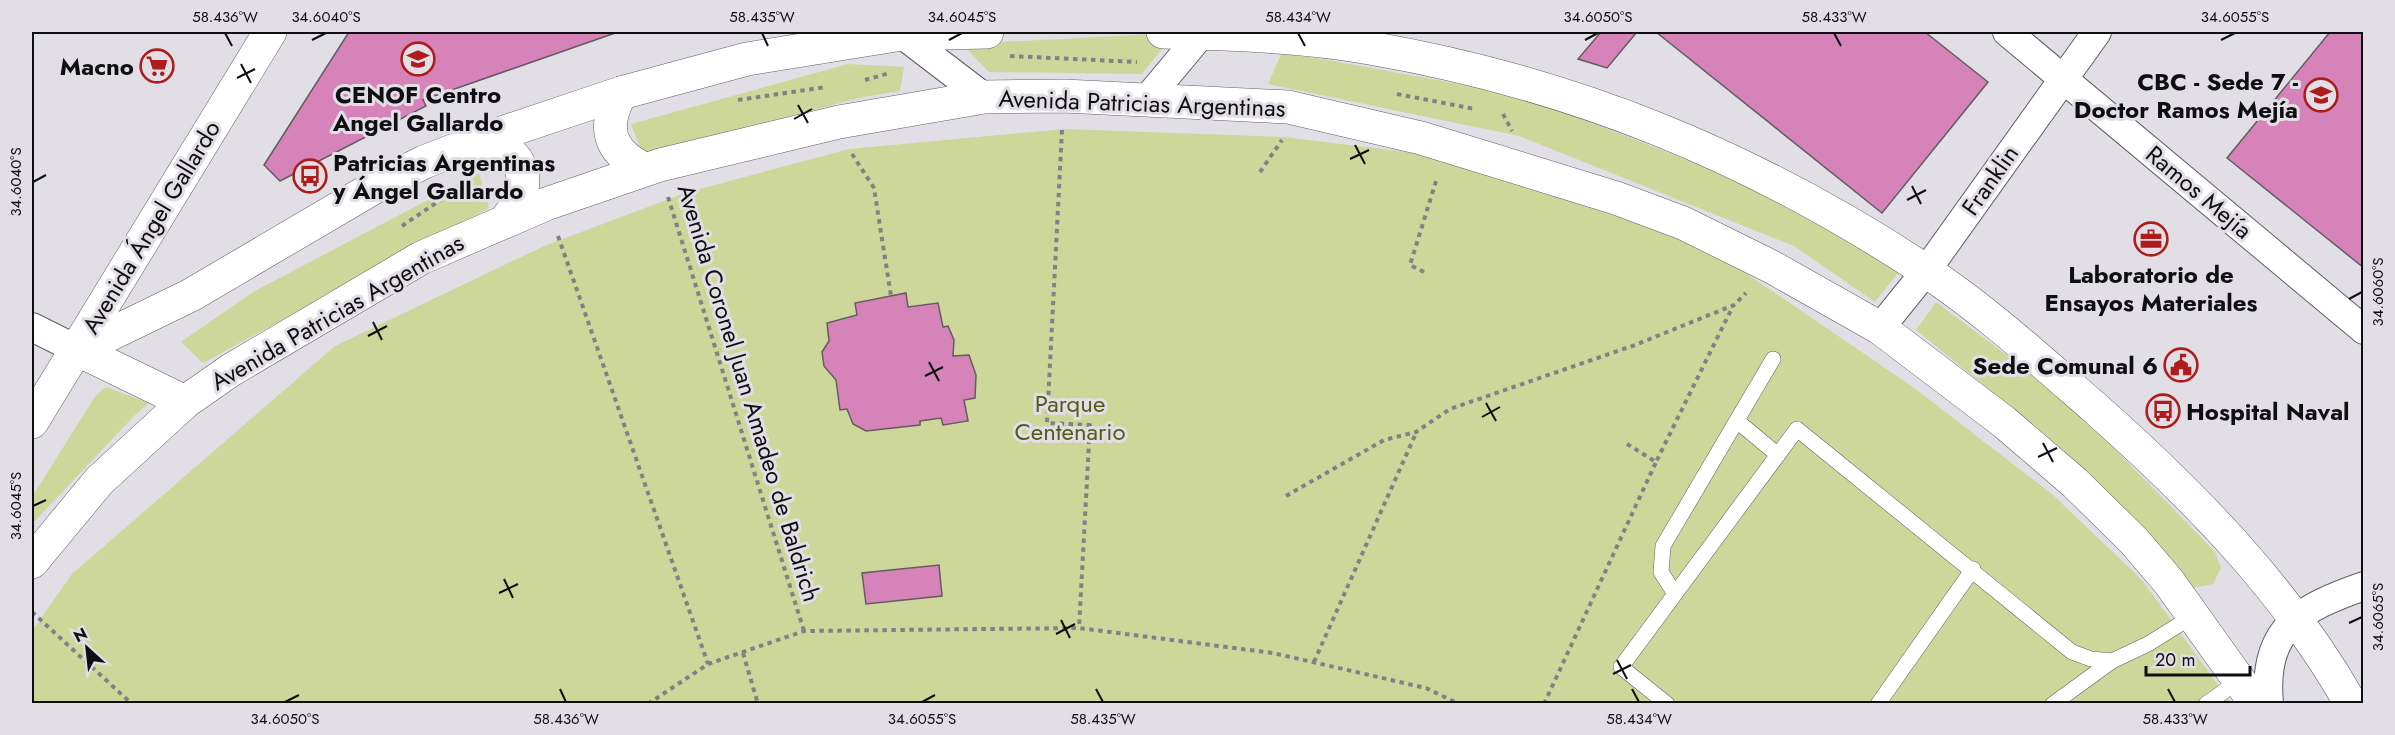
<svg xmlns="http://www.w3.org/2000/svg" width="2395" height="735" viewBox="0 0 2395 735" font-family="Jost,sans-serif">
<rect width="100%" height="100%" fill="#e2dee6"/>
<g fill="#ced79a">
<path d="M1175,33l-33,41 -153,-2 -27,-28z"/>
<path d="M1282,52l239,43 271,106 113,63 -30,38 -81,-56 -275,-110 -251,-52z"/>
<path d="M848,64l56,3 -4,24 -37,6 -220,58 -12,-31z"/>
<path d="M1064,129l220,8 140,17 279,90 210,143 140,108 89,85 89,123 -2199,1v-73l40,-57 263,-228 209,-100 141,-53 164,-44z"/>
<path d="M479,173l10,35 -286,155 -22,-21 72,-50z"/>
<path d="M1936,302l101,76 72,65 106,109 6,16 -8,16 -20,4 -35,-43 -167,-154 -75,-61z"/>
<path d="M106,387l43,16 -15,13 -102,108v-27l64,-102z"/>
</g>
<g fill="#d583b9" stroke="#645c61" stroke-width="1.5">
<path d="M349,32h269l-195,68 3,6 -146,75 -16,-16z"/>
<path d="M1601,32h36l-30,36 -29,-9z"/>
<path d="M1656,32h269l63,50 -106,131z"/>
<path d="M2330,32h34v236l-137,-110z"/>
<path d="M906,293l2,14 30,-4 5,24 5,-1 6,14 -1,16 16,-1 7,20 -1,23 -11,2 4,21 -25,4 -2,-7 -21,3v4l-54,6 -13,-7 -6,-15 -7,1 -4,-30 -12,-14 -2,-14 7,-11 -2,-18 30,-8 -2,-12z"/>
<path d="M939,565l3,31 -76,8 -4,-31z"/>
</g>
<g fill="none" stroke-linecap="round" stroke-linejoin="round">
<defs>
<g id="lane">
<path d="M1737,421l41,34"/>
<path d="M1675,594l-14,-22 2,-26 110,-187"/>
<path d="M1667,704l-46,-37 176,-238 275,223 19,7 21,2"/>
<path d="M1878,704l95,-135"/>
<path d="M2053,704l59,-43 36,-17 45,-28"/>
<path d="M2206,704l34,-24"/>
</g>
<g id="street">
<path d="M899,32l85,65"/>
<path d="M2007,32l357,298"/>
<path d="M1147,99l56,-67"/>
<path d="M32,327l46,23"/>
<path d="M1880,328l46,-57 171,-239"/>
<path d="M2269,704c-7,-76 32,-96 95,-118"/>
</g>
<g id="secondary">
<path d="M1163,32c69,2 139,4 207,16 203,35 381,108 553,221 61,40 117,91 172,139 97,86 192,182 256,296"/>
<path d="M621,93c-19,34 -13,58 23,76"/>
<path d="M481,140c46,11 53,43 26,79"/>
<path d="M78,350l113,-55 182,-107 51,-26 57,-22 140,-47 126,-34 155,-25 85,-2"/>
<path d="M78,350l107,52"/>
<path d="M32,422l238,-390"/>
<path d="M32,562l67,-81 86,-79 46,-32 190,-112 125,-54 114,-39 179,-43 145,-25 80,-1 224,11 133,31 195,60 67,25 89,44 108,61 124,94 71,61 59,58 35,41 87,122"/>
</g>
</defs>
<use href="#lane" stroke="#625e66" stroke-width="16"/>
<use href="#street" stroke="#625e66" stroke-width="30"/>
<use href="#secondary" stroke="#625e66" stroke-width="34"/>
<g stroke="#838187" stroke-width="4" stroke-dasharray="4.5 4.5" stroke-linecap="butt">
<path d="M1010,56l127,6"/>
<path d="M865,80l25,-7"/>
<path d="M1397,94l78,15"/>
<path d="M738,100l88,-13"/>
<path d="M1503,114l9,17"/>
<path d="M1062,130l-15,293 43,2 -11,203"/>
<path d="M852,154l22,34 17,108"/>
<path d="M1260,172l22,-32"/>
<path d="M668,197l136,434"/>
<path d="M402,226l56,-38"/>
<path d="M558,236l150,428"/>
<path d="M1424,272l-14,-7 27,-87"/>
<path d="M1627,444l29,18 77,-156"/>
<path d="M1286,496l98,-56 32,-8 34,-23 185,-64 99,-40 12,-12"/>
<path d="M32,612l100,92"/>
<path d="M743,653l15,51"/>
<path d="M1314,662l102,-229"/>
<path d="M648,704l60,-40 96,-33 275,-3 194,25 153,35 33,16"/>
<path d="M1544,704l112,-242"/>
</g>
<use href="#lane" stroke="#fff" stroke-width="15"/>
<use href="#street" stroke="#fff" stroke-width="28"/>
<use href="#secondary" stroke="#fff" stroke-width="33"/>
</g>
<path fill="none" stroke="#0f0e11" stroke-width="2" d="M225,33l7,13M762,33l6,13M1298,33l7,13M1834,33l7,13M312,40l14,-7M949,40l13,-7M1585,40l13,-7M2221,40l14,-7M241,64l10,19M237,78l18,-9M798,105l10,18M794,119l18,-10M1355,145l10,19M1350,159l19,-9M33,182l13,-7M1912,186l9,18M1907,200l19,-10M2349,299l13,-7M373,322l9,18M368,336l19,-10M929,362l10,19M925,376l18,-9M1486,403l10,18M1482,417l18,-10M2043,443l10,19M2038,457l19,-9M33,506l13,-6M504,579l9,19M499,593l19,-9M1061,620l9,18M2349,623l13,-6M1056,634l19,-10M1617,660l10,19M1613,674l18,-9M560,689l6,13M1096,689l7,13M1632,689l7,13M2168,689l7,13M285,702l14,-7M922,702l13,-7"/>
<defs>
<symbol id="school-ring" viewBox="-11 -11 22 22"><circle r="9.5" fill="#e2dee6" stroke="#ae1d1c" stroke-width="1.5"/><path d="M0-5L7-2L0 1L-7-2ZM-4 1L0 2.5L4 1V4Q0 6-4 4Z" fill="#ae1d1c"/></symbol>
<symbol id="supermarket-ring" viewBox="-11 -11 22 22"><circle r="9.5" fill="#e2dee6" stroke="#ae1d1c" stroke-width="1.5"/><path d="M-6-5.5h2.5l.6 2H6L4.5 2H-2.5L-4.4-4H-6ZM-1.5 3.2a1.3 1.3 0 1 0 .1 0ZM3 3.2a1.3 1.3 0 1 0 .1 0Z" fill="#ae1d1c"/></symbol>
<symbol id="university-ring" viewBox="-11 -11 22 22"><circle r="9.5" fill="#e2dee6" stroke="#ae1d1c" stroke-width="1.5"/><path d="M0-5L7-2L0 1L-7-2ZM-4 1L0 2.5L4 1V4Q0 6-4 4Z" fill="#ae1d1c"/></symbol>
<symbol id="bus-ring" viewBox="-11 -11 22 22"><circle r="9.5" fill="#e2dee6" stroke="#ae1d1c" stroke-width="1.5"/><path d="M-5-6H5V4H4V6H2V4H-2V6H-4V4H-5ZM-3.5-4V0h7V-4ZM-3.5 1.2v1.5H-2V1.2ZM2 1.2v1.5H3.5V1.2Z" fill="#ae1d1c"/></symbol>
<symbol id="office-ring" viewBox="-11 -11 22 22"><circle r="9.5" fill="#e2dee6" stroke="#ae1d1c" stroke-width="1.5"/><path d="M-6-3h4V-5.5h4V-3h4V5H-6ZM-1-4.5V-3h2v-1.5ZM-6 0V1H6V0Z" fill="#ae1d1c"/></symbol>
<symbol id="civic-ring" viewBox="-11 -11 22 22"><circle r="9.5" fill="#e2dee6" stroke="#ae1d1c" stroke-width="1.5"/><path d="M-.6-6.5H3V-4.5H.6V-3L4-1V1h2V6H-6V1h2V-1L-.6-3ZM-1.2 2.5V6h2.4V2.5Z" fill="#ae1d1c"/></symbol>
</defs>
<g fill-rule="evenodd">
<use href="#school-ring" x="399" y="40" width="38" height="38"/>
<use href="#supermarket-ring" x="138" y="47" width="38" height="38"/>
<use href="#university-ring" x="2302" y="76" width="38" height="38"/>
<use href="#bus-ring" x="291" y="157" width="38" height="38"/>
<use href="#office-ring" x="2132" y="220" width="38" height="38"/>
<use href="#civic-ring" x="2162" y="346" width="38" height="38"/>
<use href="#bus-ring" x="2144" y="392" width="38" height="38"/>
</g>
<g text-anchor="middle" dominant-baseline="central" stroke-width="6" stroke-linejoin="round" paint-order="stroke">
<g font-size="24" font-weight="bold" fill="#0f0e11" stroke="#e2dee6" text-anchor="end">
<text x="134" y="66">Macno</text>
<text x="2298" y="81">CBC - Sede 7 -<tspan x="2298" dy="28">Doctor Ramos Mejía</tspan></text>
<text x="418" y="94" text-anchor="middle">CENOF Centro<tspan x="418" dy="28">Angel Gallardo</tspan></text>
<text x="333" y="162" text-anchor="start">Patricias Argentinas<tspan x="333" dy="28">y Ángel Gallardo</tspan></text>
<text x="2151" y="274" text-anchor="middle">Laboratorio de<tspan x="2151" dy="28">Ensayos Materiales</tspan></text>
<text x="2158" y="365">Sede Comunal 6</text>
<text x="2186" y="411" text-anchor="start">Hospital Naval</text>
</g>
<g font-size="24" fill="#0f0e11" stroke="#e2dee6">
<text transform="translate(1142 103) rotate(2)">Avenida Patricias Argentinas</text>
<text transform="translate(1990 180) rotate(-55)">Franklin</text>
<text transform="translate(2199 192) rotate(40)">Ramos Mejía</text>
<text transform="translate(151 227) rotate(-59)">Avenida Ángel Gallardo</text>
<text transform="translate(337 312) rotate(-30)">Avenida Patricias Argentinas</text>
<text transform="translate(749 393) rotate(73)">Avenida Coronel Juan Amadeo de Baldrich</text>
</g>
<g font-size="24" fill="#545b16" stroke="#e2dee6">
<text x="1070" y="403">Parque<tspan x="1070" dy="28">Centenario</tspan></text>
</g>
</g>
<rect width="2395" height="735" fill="none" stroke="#e2dee6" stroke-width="66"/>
<g transform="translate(87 648) rotate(333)" stroke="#e2dee6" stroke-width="4.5" paint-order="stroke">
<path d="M0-4.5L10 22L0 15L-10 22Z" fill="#0f0e11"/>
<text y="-9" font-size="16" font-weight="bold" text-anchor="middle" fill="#0f0e11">N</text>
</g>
<path d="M2146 666v9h104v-9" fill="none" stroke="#0f0e11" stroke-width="3"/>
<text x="2155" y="666" font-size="18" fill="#0f0e11" stroke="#e2dee6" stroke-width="4.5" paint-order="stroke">20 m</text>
<rect x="33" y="33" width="2329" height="669" fill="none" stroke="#0f0e11" stroke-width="2"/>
<g font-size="15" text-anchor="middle" fill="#0f0e11">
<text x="225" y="22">58.436°W</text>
<text x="326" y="22">34.6040°S</text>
<text x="762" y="22">58.435°W</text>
<text x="962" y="22">34.6045°S</text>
<text x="1298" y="22">58.434°W</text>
<text x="1598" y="22">34.6050°S</text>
<text x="1834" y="22">58.433°W</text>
<text x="2235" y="22">34.6055°S</text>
<text transform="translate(16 182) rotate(-90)" y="5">34.6040°S</text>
<text transform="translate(2378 292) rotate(-90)" y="5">34.6060°S</text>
<text transform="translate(16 506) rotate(-90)" y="5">34.6045°S</text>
<text transform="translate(2378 617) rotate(-90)" y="5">34.6065°S</text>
<text x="285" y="724">34.6050°S</text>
<text x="566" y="724">58.436°W</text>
<text x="922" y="724">34.6055°S</text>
<text x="1103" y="724">58.435°W</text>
<text x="1639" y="724">58.434°W</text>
<text x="2175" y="724">58.433°W</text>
</g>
</svg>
